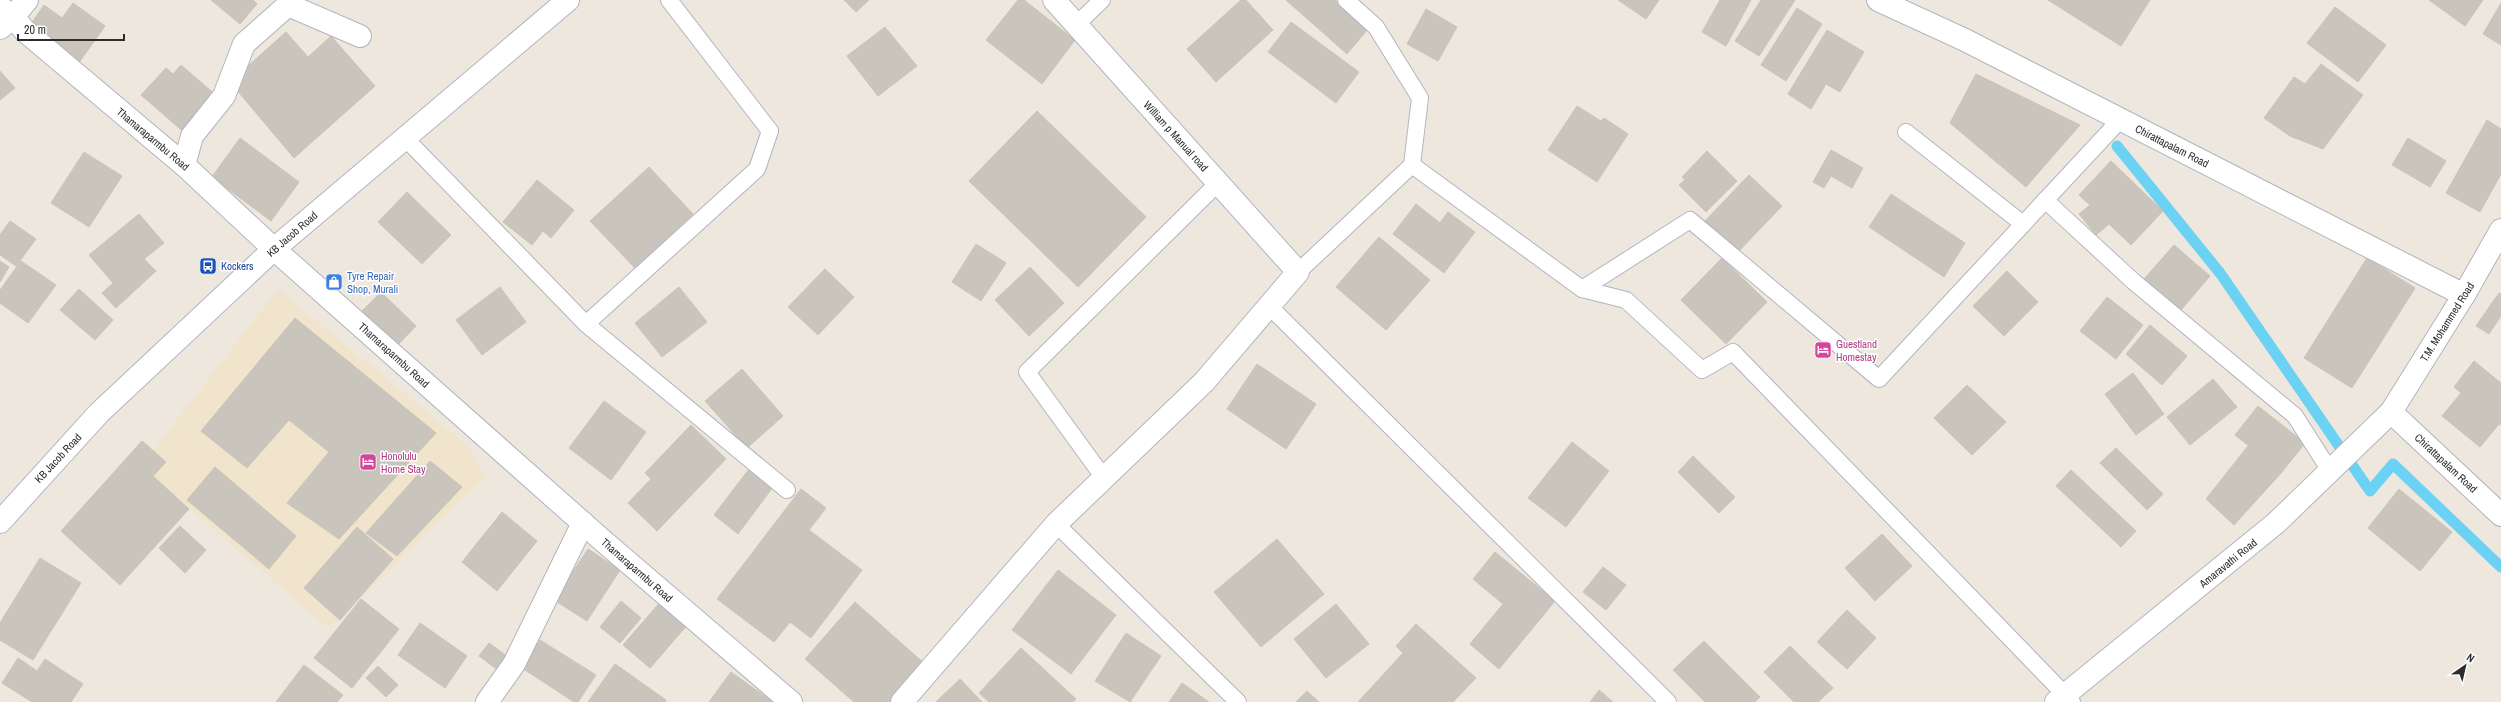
<svg xmlns="http://www.w3.org/2000/svg" width="2501" height="702" viewBox="0 0 2501 702" font-family="'Archivo Narrow',sans-serif">
<rect width="100%" height="100%" fill="#eee7dd"/>
<path fill="#f0e4cc" d="M278,289l191,158 16,30 -156,152 -188,-163z"/>
<g fill="none" stroke-linecap="round" stroke-linejoin="round">
<path stroke="#6cd2f4" stroke-width="11" d="M2117,146l103,127 150,218 23,-27 108,103"/>
</g>
<g fill="#c9c5bc" stroke="#cac3b7">
<path d="M211,0h42l4,4 -17,20z"/>
<path d="M844,0h25l-13,12z"/>
<path d="M1018,0h6l51,40 -33,44 -56,-44z"/>
<path d="M1241,0h5l27,30 -57,52 -29,-33z"/>
<path d="M1286,0h49l33,29 -21,25z"/>
<path d="M1618,0h41l-13,19z"/>
<path d="M1720,0h31l-25,46 -24,-14z"/>
<path d="M1761,0h34l-36,56 -24,-15z"/>
<path d="M2048,0h102l-29,46z"/>
<path d="M2429,0h54l-18,26z"/>
<path d="M73,3l32,23 -27,38 -50,-36 16,-23 18,13z"/>
<path d="M2501,3v42l-18,-11z"/>
<path d="M2335,7l51,38 -28,37 -51,-39z"/>
<path d="M1797,8l25,16 -36,57 -25,-16z"/>
<path d="M1426,9l31,18 -19,34 -31,-17z"/>
<path d="M1291,22l68,50 -23,31 -68,-51z"/>
<path d="M885,27l32,39 -39,30 -31,-40z"/>
<path d="M1827,30l37,22 -24,40 -14,-8 -15,25 -23,-15z"/>
<path d="M286,32l22,25 23,-21 44,50 -81,72 -64,-76z"/>
<path d="M2321,64l42,31 -40,54 -33,-13 -26,-18 30,-41 11,7z"/>
<path d="M181,65l37,32 -32,37 -45,-39 25,-27 7,6z"/>
<path d="M0,71l15,17 -15,12z"/>
<path d="M1976,74l104,51 -54,62 -76,-64z"/>
<path d="M1577,106l24,15 3,-3 24,16 -31,48 -49,-32z"/>
<path d="M1037,111l109,106 -68,70 -109,-106z"/>
<path d="M2487,120l14,9v45l-21,38 -34,-19z"/>
<path d="M240,138l59,44 -28,39 -59,-44z"/>
<path d="M2408,138l38,23 -16,26 -38,-22z"/>
<path d="M1831,150l32,18 -11,20 -21,-12 -7,12 -11,-6z"/>
<path d="M1707,151l30,30 -31,31 -27,-27 6,-5 -3,-3z"/>
<path d="M84,152l38,24 -33,51 -38,-24z"/>
<path d="M2111,161l52,50 -32,34 -22,-21 -13,11 -17,-21 11,-9 -11,-10z"/>
<path d="M649,167l44,47 -58,54 -45,-47z"/>
<path d="M1749,175l33,31 -44,46 -33,-31z"/>
<path d="M537,180l37,30 -23,28 -8,-7 -11,14 -29,-23z"/>
<path d="M407,192l44,43 -29,29 -44,-42z"/>
<path d="M1891,194l74,49 -21,34 -75,-50z"/>
<path d="M1416,204l24,19 8,-11 27,20 -31,41 -51,-39z"/>
<path d="M139,214l25,29 -20,16 12,12 -40,37 -14,-15 11,-10 -24,-28z"/>
<path d="M10,221l26,18 -20,27 -16,-11v-20z"/>
<path d="M1379,237l51,43 -44,50 -50,-43z"/>
<path d="M976,244l30,19 -25,38 -29,-19z"/>
<path d="M2174,245l36,31 -29,34 -37,-31z"/>
<path d="M1722,258l45,44 -41,42 -45,-44z"/>
<path d="M2367,258l48,30 -63,100 -48,-30z"/>
<path d="M0,261l9,6 -9,15z"/>
<path d="M21,261l35,24 -28,38 -28,-20v-13z"/>
<path d="M1030,267l34,36 -35,33 -34,-36z"/>
<path d="M825,269l29,28 -36,38 -30,-28z"/>
<path d="M2007,271l31,31 -34,34 -31,-30z"/>
<path d="M500,287l26,35 -44,33 -26,-35z"/>
<path d="M679,287l28,35 -45,35 -27,-34z"/>
<path d="M79,289l34,31 -18,20 -35,-30z"/>
<path d="M381,292l35,34 -25,26 -35,-35z"/>
<path d="M2499,293l2,1v22l-12,18 -13,-8z"/>
<path d="M2107,297l36,28 -27,34 -36,-28z"/>
<path d="M295,318l141,115 -97,106 -52,-36 42,-51 -40,-32 -42,48 -46,-37z"/>
<path d="M2150,325l37,31 -25,29 -36,-31z"/>
<path d="M2474,361l27,22v42l-2,-1 -19,23 -38,-31 19,-23 -7,-6z"/>
<path d="M1257,364l59,40 -30,45 -59,-40z"/>
<path d="M742,369l41,47 -36,32 -42,-47z"/>
<path d="M2133,373l31,41 -28,21 -31,-41z"/>
<path d="M2213,379l24,28 -47,38 -23,-28z"/>
<path d="M1967,385l39,37 -34,33 -38,-37z"/>
<path d="M604,401l42,31 -35,48 -42,-32z"/>
<path d="M2258,406l47,37 -23,29 -47,-37z"/>
<path d="M691,425l35,34 -69,72 -29,-28 23,-24 -6,-6z"/>
<path d="M142,441l24,21 -13,14 36,33 -69,76 -59,-54z"/>
<path d="M1572,442l37,29 -43,56 -38,-29z"/>
<path d="M2248,446l34,26 -48,53 -28,-26z"/>
<path d="M2116,448l47,46 -16,16 -47,-47z"/>
<path d="M1693,456l42,41 -16,16 -41,-41z"/>
<path d="M430,461l32,26 -65,69 -31,-23z"/>
<path d="M215,467l81,69 -27,33 -82,-69z"/>
<path d="M749,469l24,18 -35,47 -24,-19z"/>
<path d="M2071,470l65,61 -15,16 -65,-61z"/>
<path d="M801,489l25,19 -17,22 53,40 -51,68 -21,-16 -16,20 -57,-43z"/>
<path d="M2399,489l53,43 -32,39 -52,-43z"/>
<path d="M502,512l35,29 -40,50 -35,-29z"/>
<path d="M180,526l26,24 -21,23 -26,-25z"/>
<path d="M357,527l36,32 -53,61 -36,-32z"/>
<path d="M1882,534l30,32 -37,35 -30,-33z"/>
<path d="M1277,539l47,55 -63,53 -47,-55z"/>
<path d="M588,549l32,21 -33,51 -33,-21z"/>
<path d="M1495,552l60,49 -56,68 -29,-25 33,-40 -30,-25z"/>
<path d="M40,558l41,25 -48,77 -33,-20v-17z"/>
<path d="M1603,567l23,18 -20,25 -23,-18z"/>
<path d="M1058,570l58,45 -45,59 -59,-44z"/>
<path d="M361,599l38,30 -47,59 -38,-30z"/>
<path d="M662,600l27,23 -39,45 -27,-23z"/>
<path d="M621,601l20,17 -21,25 -20,-16z"/>
<path d="M855,602l71,63 -34,37h-38l-49,-43z"/>
<path d="M1336,604l33,40 -43,34 -32,-39z"/>
<path d="M1847,610l29,28 -29,31 -30,-27z"/>
<path d="M420,623l47,33 -22,32 -47,-33z"/>
<path d="M1416,624l60,54 -23,24h-95l45,-49 -7,-7z"/>
<path d="M1126,633l35,23 -31,46 -35,-21z"/>
<path d="M540,640l56,35 -18,27h-4l-52,-34z"/>
<path d="M1704,641l56,56 -5,5h-50l-32,-32z"/>
<path d="M489,643l19,14 -10,13 -19,-14z"/>
<path d="M1790,646l43,42 -15,14h-24l-30,-30z"/>
<path d="M1021,648l55,51 -3,3h-84l-10,-9z"/>
<path d="M18,658l19,13 8,-12 38,25 -12,18h-39l-30,-19z"/>
<path d="M615,664l51,36 -1,2h-77z"/>
<path d="M304,665l39,30 -6,7h-61z"/>
<path d="M378,666l20,19 -12,12 -20,-19z"/>
<path d="M731,672l42,30h-64z"/>
<path d="M960,679l22,23h-46z"/>
<path d="M1182,683l27,19h-40z"/>
<path d="M1599,690l14,12h-23z"/>
<path d="M1307,691l12,11h-23z"/>
</g>
<g fill="none" stroke-linecap="round" stroke-linejoin="round">
<defs>
<g id="service">
<path d="M1346,0l30,27 44,71 -8,67"/>
<path d="M1076,25l26,-25"/>
<path d="M1906,132l117,92"/>
<path d="M405,138l181,186 201,166"/>
<path d="M2045,200l88,81 162,135 35,55"/>
<path d="M1298,272l114,-107 170,124 108,-69 189,159 241,-259"/>
<path d="M1582,289l44,11 76,70 31,-18 339,350"/>
<path d="M1269,306l399,396"/>
<path d="M586,324l171,-155 13,-38 -101,-131"/>
<path d="M1104,478l-77,-106 191,-189"/>
<path d="M1056,524l182,178"/>
</g>
<g id="minor">
<path d="M0,7l13,10 12,14 159,134 90,84 328,291 189,162"/>
<path d="M0,28l13,-11 14,-17"/>
<path d="M184,165l8,-29 32,-40 20,-52 44,-39 72,31"/>
<path d="M2391,412l110,103"/>
<path d="M487,702l27,-38 69,-141"/>
<path d="M902,702l154,-178 148,-142 94,-110 -244,-272"/>
</g>
<g id="secondary">
<path d="M1878,0l87,40 499,255"/>
<path d="M0,522l99,-109 175,-164 294,-249"/>
<path d="M2056,702l220,-179 115,-111 73,-117 37,-65"/>
</g>
</defs>
<use href="#service" stroke="#b2b4c0" stroke-width="18"/>
<use href="#minor" stroke="#b2b4c0" stroke-width="24"/>
<use href="#secondary" stroke="#b2b4c0" stroke-width="24"/>
<use href="#service" stroke="#fff" stroke-width="16"/>
<use href="#minor" stroke="#fff" stroke-width="22"/>
<use href="#secondary" stroke="#fff" stroke-width="22"/>
</g>
<defs>
<symbol id="bus-square" viewBox="-11 -11 22 22"><rect x="-9" y="-9" width="18" height="18" rx="4" fill="#1a4fb4" stroke="#fff"/><path d="M-5-6H5V4H4V6H2V4H-2V6H-4V4H-5ZM-3.5-4V0h7V-4ZM-3.5 1.2v1.5H-2V1.2ZM2 1.2v1.5H3.5V1.2Z" fill="#fff"/></symbol>
<symbol id="shop-square" viewBox="-11 -11 22 22"><rect x="-9" y="-9" width="18" height="18" rx="4" fill="#3f7fe0" stroke="#fff"/><path d="M-5-2.5h2.3a2.7 3.5 0 0 1 5.4 0H5L5.5 6h-11ZM-1.5-2.5h3a1.5 2.3 0 0 0-3 0Z" fill="#fff"/></symbol>
<symbol id="hotel-square" viewBox="-11 -11 22 22"><rect x="-9" y="-9" width="18" height="18" rx="4" fill="#d1479c" stroke="#fff"/><path d="M-6-4.5h1.5V1H6V5H4.5V3h-9V5H-6ZM-4 0a1.8 1.8 0 1 1 3.6 0ZM.5 0V-2.5h3Q6-2.5 6 0Z" fill="#fff"/></symbol>
</defs>
<g fill-rule="evenodd">
<use href="#bus-square" x="198" y="256" width="20" height="20"/>
<use href="#shop-square" x="324" y="272" width="20" height="20"/>
<use href="#hotel-square" x="1813" y="340" width="20" height="20"/>
<use href="#hotel-square" x="358" y="452" width="20" height="20"/>
</g>
<g text-anchor="middle" dominant-baseline="central" stroke-width="3" stroke-linejoin="round" paint-order="stroke">
<g font-size="11" fill="#2c2c2c" stroke="#fff">
<text transform="translate(1176 136) rotate(48)">William p Manual road</text>
<text transform="translate(153 139) rotate(40)">Thamaraparmbu Road</text>
<text transform="translate(2172 146) rotate(27)">Chirattapalam Road</text>
<text transform="translate(292 234) rotate(-41)">KB Jacob Road</text>
<text transform="translate(2447 322) rotate(-58)">T.M. Mohammed Road</text>
<text transform="translate(394 355) rotate(42)">Thamaraparmbu Road</text>
<text transform="translate(58 458) rotate(-47)">KB Jacob Road</text>
<text transform="translate(2446 463) rotate(43)">Chirattapalam Road</text>
<text transform="translate(2228 563) rotate(-39)">Amaravathi Road</text>
<text transform="translate(637 570) rotate(41)">Thamaraparmbu Road</text>
</g>
<g font-size="11" fill="#164399" stroke="#fff" text-anchor="start">
<text x="221" y="266">Kockers</text>
</g>
<g font-size="11" fill="#366cbe" stroke="#fff" text-anchor="start">
<text x="347" y="276">Tyre Repair<tspan x="347" dy="13">Shop, Murali</tspan></text>
</g>
<g font-size="11" fill="#b23c85" stroke="#fff" text-anchor="start">
<text x="1836" y="344">Guestland<tspan x="1836" dy="13">Homestay</tspan></text>
<text x="381" y="456">Honolulu<tspan x="381" dy="13">Home Stay</tspan></text>
</g>
</g>
<g transform="translate(2465 666) rotate(34)" stroke="#ffffff" stroke-width="3" paint-order="stroke">
<path d="M0-3L7 15L0 10L-7 15Z" fill="#2c2c2c"/>
<text y="-6" font-size="11" font-weight="bold" text-anchor="middle" fill="#2c2c2c">N</text>
</g>
<path d="M18 34v6h106v-6" fill="none" stroke="#2c2c2c" stroke-width="2"/>
<text x="24" y="34" font-size="12" fill="#2c2c2c" stroke="#ffffff" stroke-width="3" paint-order="stroke">20 m</text>
</svg>
